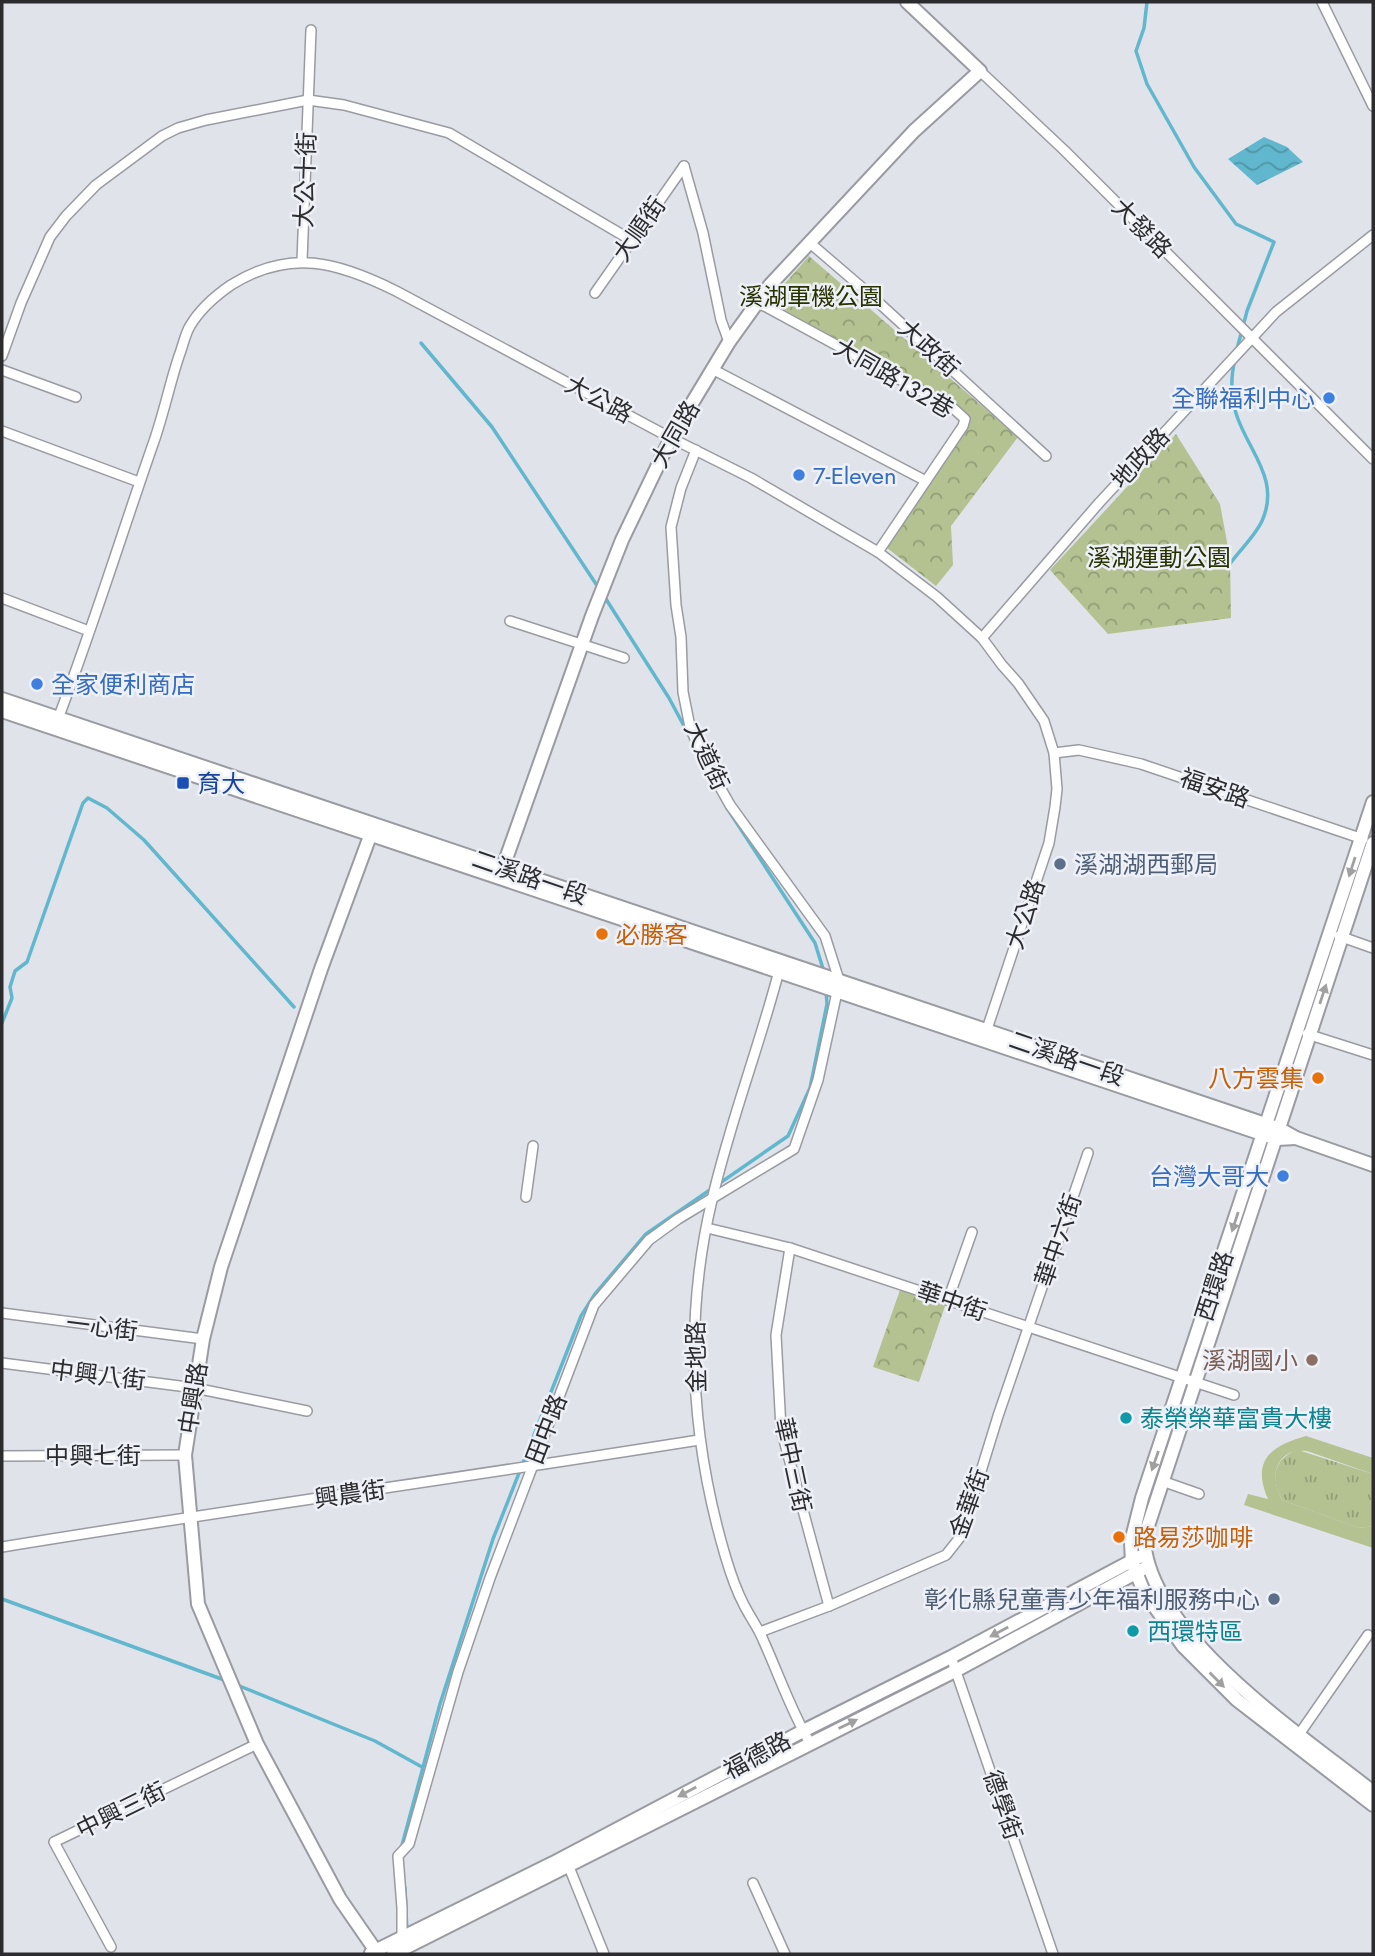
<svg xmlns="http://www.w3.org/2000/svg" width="1375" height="1956" viewBox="0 0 1375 1956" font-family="Jost,'Noto Sans TC',sans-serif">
<defs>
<pattern id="grass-tufts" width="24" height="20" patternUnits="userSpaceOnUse" patternTransform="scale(1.75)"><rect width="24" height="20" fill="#b3c290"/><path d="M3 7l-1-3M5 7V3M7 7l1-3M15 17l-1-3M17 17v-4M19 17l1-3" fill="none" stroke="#929e76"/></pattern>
<pattern id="park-crowns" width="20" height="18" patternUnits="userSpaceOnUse" patternTransform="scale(1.75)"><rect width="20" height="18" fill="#b3c290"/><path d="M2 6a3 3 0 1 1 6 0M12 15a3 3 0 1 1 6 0" fill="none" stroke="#929e76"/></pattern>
<pattern id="water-waves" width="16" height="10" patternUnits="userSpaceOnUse" patternTransform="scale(1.75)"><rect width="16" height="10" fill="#61b7cd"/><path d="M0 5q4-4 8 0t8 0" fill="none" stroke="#5095a7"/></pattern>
</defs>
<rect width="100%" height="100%" fill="#e1e3ea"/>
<path fill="url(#grass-tufts)" d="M1298,1450l75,24v52l-14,2 -77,-28c-11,-20 -10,-42 16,-50z"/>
<g fill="url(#park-crowns)">
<path d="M809,256l209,181 -67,89 2,39 -17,21 -49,-38 81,-123 -1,-8 -200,-113z"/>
<path d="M1176,434l44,70 10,54 1,60 -123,16 -58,-64z"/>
<path d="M900,1290l45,16 -26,76 -46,-15z"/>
</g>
<path fill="#b3c290" d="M1306,1436l67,22v16l-66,-23c-32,-3 -38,26 -25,49l77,28 14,-2v22l-129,-43 4,-11 20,5c-17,-39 3,-53 38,-63z"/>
<path fill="url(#water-waves)" d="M1264,137l23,10 16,15 -46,23 -29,-26z"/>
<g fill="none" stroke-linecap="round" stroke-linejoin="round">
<g stroke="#61b7cd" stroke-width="3.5">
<path d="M1147,2l-3,26 -8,23 11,33 47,83 42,57 38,18 -27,69 -10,38"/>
<path d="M421,343l71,84 106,160"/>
<path d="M1229,565c10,-14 26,-29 33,-44 18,-40 -11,-67 -24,-102 -7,-18 -8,-41 -3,-59"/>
<path d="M604,596l65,102 22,41"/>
<path d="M727,808l88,135 9,29"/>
<path d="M2,1023l10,-25 -2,-11 5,-16 12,-9 56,-159 5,-5 19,10 37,32 150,167"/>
<path d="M2,1599l225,82"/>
<path d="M237,1685l138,56 47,26"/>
<path d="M401,1849l39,-145 53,-165 88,-223 14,-22 51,-60 142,-98 22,-48 17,-84 -1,-14"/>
<path d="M405,1888l2,45"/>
</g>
<defs>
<g id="street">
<path d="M1322,2l51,104"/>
<path d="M980,71l85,80 308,308"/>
<path d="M684,166l19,67 18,87 8,22"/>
<path d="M810,243l56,48 180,165"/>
<path d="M302,261l9,-231"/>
<path d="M595,293l89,-127"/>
<path d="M757,302l197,107 11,10 -2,7 -85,126"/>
<path d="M2,356l19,-53 29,-66 16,-21 30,-31 66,-49 16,-8 28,-8 102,-20 36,5 105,28 182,107"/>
<path d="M2,370l74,27"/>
<path d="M714,370l212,111"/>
<path d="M2,431l137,51"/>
<path d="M2,598l87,33"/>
<path d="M510,621l114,37"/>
<path d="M982,638l117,-135 177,-191 97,-77"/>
<path d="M56,724c35,-91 64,-185 96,-277 11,-30 17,-61 27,-91 4,-10 6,-22 11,-30 10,-17 25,-30 41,-41 59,-37 107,-23 165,6l275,147 80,40 127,74 59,45 45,41 20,27 16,18 26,38 10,32 3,36 -2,18 -6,36 -64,192"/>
<path d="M1054,753l25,-3 62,14 222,75"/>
<path d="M1339,936l34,12"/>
<path d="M780,967c-20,78 -50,154 -68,233 -28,118 -21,239 13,355 5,17 11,35 19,50 6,12 15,24 20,37 15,33 27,69 46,101"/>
<path d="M1307,1034l66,21"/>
<path d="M526,1197l7,-51"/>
<path d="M707,1228l83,20 444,147"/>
<path d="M948,1300l24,-68"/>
<path d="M2,1313l201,26"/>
<path d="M2,1363l193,25 112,23"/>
<path d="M2,1456l183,-1"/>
<path d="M1162,1481l37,13"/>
<path d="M2,1547c232,-38 465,-70 697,-107"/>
<path d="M829,1606l117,-51 15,-19 37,-120 90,-263"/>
<path d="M760,1632l69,-26 -48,-177 -5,-94 14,-87"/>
<path d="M951,1657l102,297"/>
<path d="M1300,1733l68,-98"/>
<path d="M569,1867l35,87"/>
<path d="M753,1883l32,71"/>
<path d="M402,1941v-33l-4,-52 11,-12 49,-172 32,-94 104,-273 55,-65 29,-21 116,-70 24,-69 19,-88 2,-12 -14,-44 -95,-131 -27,-48 -13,-30 -7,-35 -2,-55 -5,-32 -5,-78 10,-39 15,-38"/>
<path d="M111,1947l-57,-105 203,-98"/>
</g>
<g id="secondary">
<path d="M2,699l1278,430 16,9 77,27"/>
<path d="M2,711l1275,428 19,-1"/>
<path d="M1373,802l-231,696 -11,44 1,20 12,30 39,54 54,54 136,105"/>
<path d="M373,828l-52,141 -100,298 -18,72 -18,116 13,149 59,140 83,155 38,55"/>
<path d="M1373,843l-229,695c3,96 159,198 229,254"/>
<path d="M501,873l91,-257 30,-76 49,-102 58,-96 41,-57 144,-154 66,-60 -73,-69"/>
<path d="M371,1953l182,-90 250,-132 148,-74 188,-100"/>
<path d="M393,1954l564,-284 186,-101"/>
</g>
</defs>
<use href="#street" stroke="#9a9ba2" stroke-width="12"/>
<use href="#secondary" stroke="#9a9ba2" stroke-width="16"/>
<use href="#street" stroke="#fff" stroke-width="9"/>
<use href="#secondary" stroke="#fff" stroke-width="12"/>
</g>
<defs><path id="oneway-solid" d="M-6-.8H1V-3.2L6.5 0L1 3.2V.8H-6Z" transform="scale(1.75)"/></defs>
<g fill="#a0a0a1">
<use href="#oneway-solid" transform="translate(1352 867) rotate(108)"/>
<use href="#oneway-solid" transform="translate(1323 994) rotate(-72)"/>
<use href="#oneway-solid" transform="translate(1235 1222) rotate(108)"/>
<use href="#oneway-solid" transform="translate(1155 1461) rotate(109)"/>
<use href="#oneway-solid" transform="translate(999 1632) rotate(152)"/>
<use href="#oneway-solid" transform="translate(1217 1680) rotate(45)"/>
<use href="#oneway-solid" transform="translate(848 1724) rotate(-26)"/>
<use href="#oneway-solid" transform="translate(687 1792) rotate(152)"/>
</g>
<g fill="#3f7fe0" stroke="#eef0f7" stroke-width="2.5">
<circle cx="1329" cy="398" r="7"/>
<circle cx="799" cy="475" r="7"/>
<circle cx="37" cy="684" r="7"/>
<circle cx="1283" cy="1176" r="7"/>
</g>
<rect fill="#1a4fb4" stroke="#eef0f7" stroke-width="2.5" x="176" y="776" width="14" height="14" rx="3.5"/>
<g fill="#5c6f8a" stroke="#eef0f7" stroke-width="2.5">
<circle cx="1060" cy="864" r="7"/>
<circle cx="1274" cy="1599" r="7"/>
</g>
<g fill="#e8710a" stroke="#eef0f7" stroke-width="2.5">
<circle cx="602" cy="934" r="7"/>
<circle cx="1318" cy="1078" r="7"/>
<circle cx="1119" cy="1537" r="7"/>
</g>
<circle fill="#8d6e63" stroke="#eef0f7" stroke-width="2.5" cx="1312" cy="1360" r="7"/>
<g fill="#0f9aa8" stroke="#eef0f7" stroke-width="2.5">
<circle cx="1126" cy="1418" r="7"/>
<circle cx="1133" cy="1631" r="7"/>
</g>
<g text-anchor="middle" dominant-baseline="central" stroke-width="5" stroke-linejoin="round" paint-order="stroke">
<g font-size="24" fill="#2c2c2f" stroke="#eef0f7">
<text transform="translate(305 180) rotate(-88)">大公十街</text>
<text transform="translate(1142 228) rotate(45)">大發路</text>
<text transform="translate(639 229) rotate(-55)">大順街</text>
<text transform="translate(929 348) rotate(42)">大政街</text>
<text transform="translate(894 378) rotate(30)">大同路132巷</text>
<text transform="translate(599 399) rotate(28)">大公路</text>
<text transform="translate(675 434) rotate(-60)">大同路</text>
<text transform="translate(1140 458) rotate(-47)">地政路</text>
<text transform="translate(707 756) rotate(65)">大道街</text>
<text transform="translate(1215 788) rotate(19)">福安路</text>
<text transform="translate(530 877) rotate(19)">二溪路一段</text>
<text transform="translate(1025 914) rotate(-71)">大公路</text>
<text transform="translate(1067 1058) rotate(19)">二溪路一段</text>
<text transform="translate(1058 1240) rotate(-71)">華中六街</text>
<text transform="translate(1214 1286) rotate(-72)">西環路</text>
<text transform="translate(952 1301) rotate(19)">華中街</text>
<text transform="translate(102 1327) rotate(7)">一心街</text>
<text transform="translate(696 1357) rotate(-91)">金地路</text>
<text transform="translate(98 1375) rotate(7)">中興八街</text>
<text transform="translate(193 1398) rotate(-81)">中興路</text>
<text transform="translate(546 1429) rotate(-69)">田中路</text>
<text x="93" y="1455">中興七街</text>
<text transform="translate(793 1465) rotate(78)">華中三街</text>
<text transform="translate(350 1494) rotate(-8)">興農街</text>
<text transform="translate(969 1503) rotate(-70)">金華街</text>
<text transform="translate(757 1755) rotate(-28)">福德路</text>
<text transform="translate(1003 1805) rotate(71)">德學街</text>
<text transform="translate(121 1810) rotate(-26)">中興三街</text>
</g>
<g font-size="24" fill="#273200" stroke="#eef0f7">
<text x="811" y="296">溪湖軍機公園</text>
<text x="1159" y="557">溪湖運動公園</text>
</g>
<g font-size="24" fill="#366cbe" stroke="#eef0f7" text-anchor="end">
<text x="1315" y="398">全聯福利中心</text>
<text x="813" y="475" text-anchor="start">7-Eleven</text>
<text x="51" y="684" text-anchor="start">全家便利商店</text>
<text x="1269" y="1176">台灣大哥大</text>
</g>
<g font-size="24" fill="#164399" stroke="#eef0f7" text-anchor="start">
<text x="197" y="783">育大</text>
</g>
<g font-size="24" fill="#4e5e75" stroke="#eef0f7" text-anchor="start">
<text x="1074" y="864">溪湖湖西郵局</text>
<text x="1260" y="1599" text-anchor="end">彰化縣兒童青少年福利服務中心</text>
</g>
<g font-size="24" fill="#c56008" stroke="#eef0f7" text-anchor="start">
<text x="616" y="934">必勝客</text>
<text x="1304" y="1078" text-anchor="end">八方雲集</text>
<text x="1133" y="1537">路易莎咖啡</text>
</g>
<g font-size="24" fill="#785e54" stroke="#eef0f7" text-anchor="end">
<text x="1298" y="1360">溪湖國小</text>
</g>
<g font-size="24" fill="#0d838f" stroke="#eef0f7" text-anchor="start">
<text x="1140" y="1418">泰榮榮華富貴大樓</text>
<text x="1147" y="1631">西環特區</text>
</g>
</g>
<rect width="1375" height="1956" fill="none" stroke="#2c2c2f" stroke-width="7"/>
</svg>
